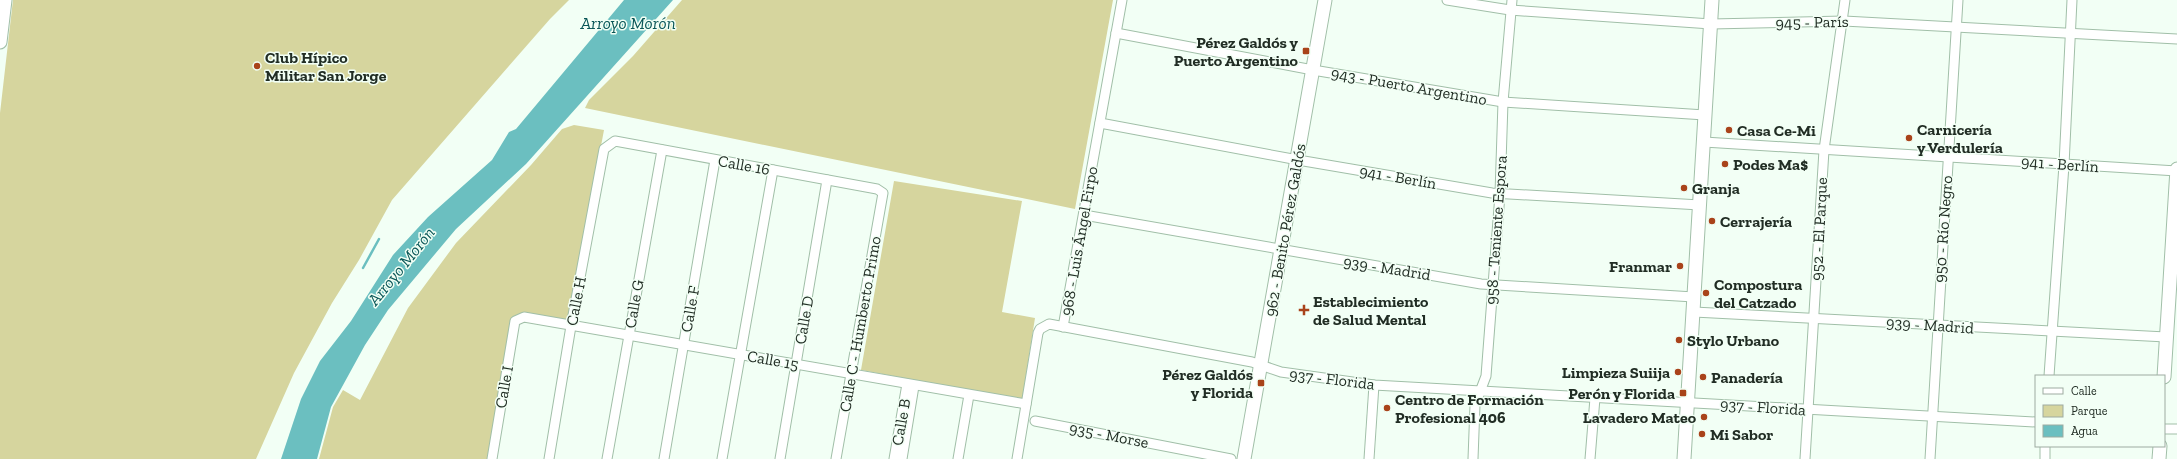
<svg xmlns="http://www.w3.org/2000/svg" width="2177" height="459" viewBox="0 0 2177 459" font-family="'Zilla Slab',serif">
<rect width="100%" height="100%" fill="#f2fff5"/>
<g fill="#d6d59e">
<path d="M13,0h556l-19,19 -158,181 -33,60 -27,43 -38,70 -38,86h-256v-346z"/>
<path d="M682,0h431l-38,209 -490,-101 4,-8 44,-44z"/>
<path d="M574,125l30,5 -36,192 -55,-3 -26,140h-168l14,-52 10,-17 17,10 48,-92 48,-65 75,-78 31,-36z"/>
<path d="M894,181l128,20 -20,111 33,6 -13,82 -161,-30z"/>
</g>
<path fill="#6bbfc0" d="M624,0h49l-147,164 -70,65 -68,81 -23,35 -34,62 -14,52h-36l20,-60 19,-38 31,-40 42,-66 35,-38 64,-57 17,-28 7,-3z"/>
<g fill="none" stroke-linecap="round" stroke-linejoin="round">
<path stroke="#6bbfc0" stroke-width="2.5" d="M363,268l16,-29"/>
<defs>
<g id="street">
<path d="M1447,0l63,10 201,14 133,-3 333,18"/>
<path d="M1116,33l197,37 190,32 202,13"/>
<path d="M1100,123l198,37 194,33 208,12"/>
<path d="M1704,142l473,29"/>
<path d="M1084,215l397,69 213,13"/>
<path d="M1694,312l472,25"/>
<path d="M1063,327l59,-327"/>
<path d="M2049,376l15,-211 8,-165"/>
<path d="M1035,421l196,38"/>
<path d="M2164,429h13"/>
<path d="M492,459l23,-138 9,-4 502,87"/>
<path d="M549,459l22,-133 33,-177 11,-8 262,48 6,4 -47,266"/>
<path d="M607,459l55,-309"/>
<path d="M664,459l51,-299"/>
<path d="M722,459l51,-289"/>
<path d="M780,459l47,-279"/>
<path d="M894,459l13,-75"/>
<path d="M902,459l12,-73"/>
<path d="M958,459l11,-64"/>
<path d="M1017,459l21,-126 2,-4 9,-5 203,38 29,10 93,13 662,37"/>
<path d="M1369,459l5,-74"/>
<path d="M1473,459l2,-54 11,-29 14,-182 3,-92 9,-102"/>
<path d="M1590,459l5,-61"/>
<path d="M1805,459l19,-309 21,-150"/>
<path d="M1930,459l28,-459"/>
<path d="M2045,459v-13"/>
</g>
<g id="secondary">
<path d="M0,42l5,-42"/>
<path d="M2164,377l13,-208"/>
<path d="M1244,459l81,-459"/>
<path d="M1684,459l28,-459"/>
<path d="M2159,459l1,-13"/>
</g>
</defs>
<use href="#street" stroke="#a1bfa8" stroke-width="11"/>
<use href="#secondary" stroke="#a1bfa8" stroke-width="15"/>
<use href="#street" stroke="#fff" stroke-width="9"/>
<use href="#secondary" stroke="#fff" stroke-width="13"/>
</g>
<g fill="#a9431a" stroke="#f2fff5" stroke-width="1.5">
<rect x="1302" y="47" width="8" height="8" rx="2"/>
<circle cx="257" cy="66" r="4"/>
<circle cx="1729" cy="130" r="4"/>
<circle cx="1909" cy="138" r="4"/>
<circle cx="1725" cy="164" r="4"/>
<circle cx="1684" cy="188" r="4"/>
<circle cx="1712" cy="221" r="4"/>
<circle cx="1680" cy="266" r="4"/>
<circle cx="1706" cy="293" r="4"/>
<path d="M1302 304h4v4h4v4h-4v4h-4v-4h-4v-4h4z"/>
<circle cx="1679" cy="340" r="4"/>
<circle cx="1678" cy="372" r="4"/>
<circle cx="1703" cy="377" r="4"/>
<rect x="1257" y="379" width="8" height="8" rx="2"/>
<rect x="1679" y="389" width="8" height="8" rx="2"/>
<circle cx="1387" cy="408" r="4"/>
<circle cx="1704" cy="417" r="4"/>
<circle cx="1702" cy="434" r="4"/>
</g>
<g text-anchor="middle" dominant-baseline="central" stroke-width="3" stroke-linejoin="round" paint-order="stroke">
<g font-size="16" fill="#212d24" stroke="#f2fff5">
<text transform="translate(1812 22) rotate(-1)">945 - París</text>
<text transform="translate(1409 86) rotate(10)">943 - Puerto Argentino</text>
<text transform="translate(2060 164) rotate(4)">941 - Berlín</text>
<text transform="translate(744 165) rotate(10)">Calle 16</text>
<text transform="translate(1398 177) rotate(10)">941 - Berlín</text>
<text transform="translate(1819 229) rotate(-87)">952 - El Parque</text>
<text transform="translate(1943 229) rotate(-86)">950 - Río Negro</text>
<text transform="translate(1285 230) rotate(-80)">962 - Benito Pérez Galdós</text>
<text transform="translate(1496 230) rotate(-86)">958 - Teniente Espora</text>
<text transform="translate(1079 241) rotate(-80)">968 - Luis Ángel Firpo</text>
<text transform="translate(1387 268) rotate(9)">939 - Madrid</text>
<text transform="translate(576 301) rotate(-79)">Calle H</text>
<text transform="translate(634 304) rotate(-80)">Calle G</text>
<text transform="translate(690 309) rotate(-80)">Calle F</text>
<text transform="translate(804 320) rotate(-80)">Calle D</text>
<text transform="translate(860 324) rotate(-80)">Calle C - Humberto Primo</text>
<text transform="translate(1930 325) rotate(4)">939 - Madrid</text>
<text transform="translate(773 360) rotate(10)">Calle 15</text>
<text transform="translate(1332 379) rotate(7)">937 - Florida</text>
<text transform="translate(504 387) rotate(-80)">Calle I</text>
<text transform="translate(1763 407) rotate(4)">937 - Florida</text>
<text transform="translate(901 422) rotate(-80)">Calle B</text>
<text transform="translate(1109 435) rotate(11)">935 - Morse</text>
</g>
<g font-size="16" font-weight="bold" fill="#212d24" stroke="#f2fff5" text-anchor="start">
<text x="1298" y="42" text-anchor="end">Pérez Galdós y<tspan x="1298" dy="18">Puerto Argentino</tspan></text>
<text x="265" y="57">Club Hípico<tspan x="265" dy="18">Militar San Jorge</tspan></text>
<text x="1917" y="129">Carnicería<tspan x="1917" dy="18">y Verdulería</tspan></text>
<text x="1737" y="130">Casa Ce-Mi</text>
<text x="1733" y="164">Podes Ma$</text>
<text x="1692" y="188">Granja</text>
<text x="1720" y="221">Cerrajería</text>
<text x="1672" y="266" text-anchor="end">Franmar</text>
<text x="1714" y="284">Compostura<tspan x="1714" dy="18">del Catzado</tspan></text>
<text x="1313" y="301">Establecimiento<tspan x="1313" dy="18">de Salud Mental</tspan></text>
<text x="1687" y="340">Stylo Urbano</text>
<text x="1670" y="372" text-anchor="end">Limpieza Suiija</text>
<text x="1253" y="374" text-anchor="end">Pérez Galdós<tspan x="1253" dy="18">y Florida</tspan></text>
<text x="1711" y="377">Panadería</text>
<text x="1675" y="393" text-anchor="end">Perón y Florida</text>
<text x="1395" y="399">Centro de Formación<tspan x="1395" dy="18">Profesional 406</tspan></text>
<text x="1696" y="417" text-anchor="end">Lavadero Mateo</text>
<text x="1710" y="434">Mi Sabor</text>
</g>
<g font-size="17" font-style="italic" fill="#095657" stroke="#f2fff5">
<text x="628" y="23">Arroyo Morón</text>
<text transform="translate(401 266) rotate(-51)">Arroyo Morón</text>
</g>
</g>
<rect x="2035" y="375" width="130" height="72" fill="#f2fff5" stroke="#9eaba1"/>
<rect x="2043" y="388" width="20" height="6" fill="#ffffff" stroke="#9eaba1"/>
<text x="2071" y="395" font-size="12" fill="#212d24">Calle</text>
<rect x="2043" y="405" width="20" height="12" fill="#d6d59e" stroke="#9eaba1"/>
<text x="2071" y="415" font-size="12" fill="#212d24">Parque</text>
<rect x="2043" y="425" width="20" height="12" fill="#6bbfc0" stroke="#9eaba1"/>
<text x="2071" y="435" font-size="12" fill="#212d24">Agua</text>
</svg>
